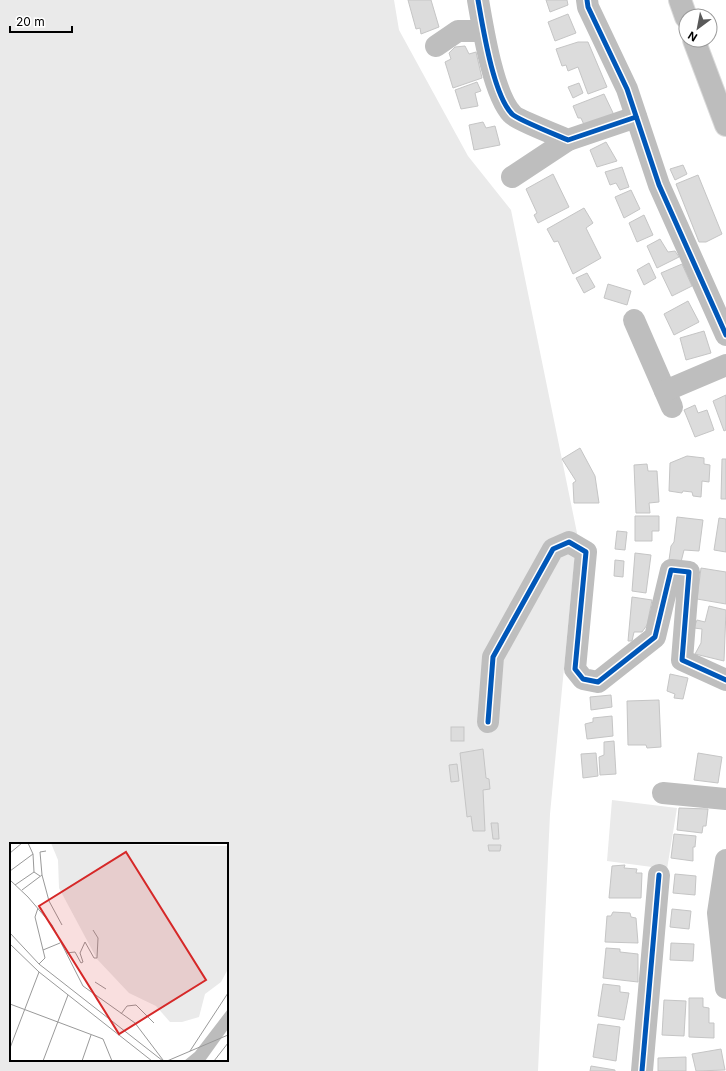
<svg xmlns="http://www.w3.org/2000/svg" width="726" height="1071" viewBox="0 0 726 1071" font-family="Inter,sans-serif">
<rect width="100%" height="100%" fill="#fff"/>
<g fill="#eaeaea" fill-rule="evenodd">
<path d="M0,0h394l5,30 69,126 43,54 66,323 -27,281 -12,257h-538zM11,844h216v216h-216z"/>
<path d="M612,800l65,8 -10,61 -60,-8z"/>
</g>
<g fill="#dcdcdc" stroke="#c5c5c5">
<path d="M408,0h23l8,27 -18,7 -1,-6 -4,1z"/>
<path d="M546,0h21l1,5 -18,7z"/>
<path d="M568,14l8,19 -21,8 -7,-19z"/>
<path d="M578,42h10l19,45 -19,7 -10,-27 -10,4 -2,-6 -4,1 -6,-17z"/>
<path d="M465,46l4,8 7,-2 6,26 -29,10 -8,-26 6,-3 -2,-6 6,-6z"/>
<path d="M477,82l4,9 -6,2 3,13 -17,3 -6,-19z"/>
<path d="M579,83l4,10 -10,5 -5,-11z"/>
<path d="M604,94l10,21 -29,12 -4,-9h-3l-5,-12z"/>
<path d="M483,122l3,6 9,-2 5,19 -26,5 -5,-25z"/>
<path d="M606,142l11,19 -20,6 -7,-17z"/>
<path d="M683,165l4,9 -12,6 -5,-11z"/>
<path d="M622,167l7,20 -9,3 -4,-7 -6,2 -5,-13z"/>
<path d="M553,174l16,33 -31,16 -4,-8 3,-2 -11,-24z"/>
<path d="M698,175l24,59 -16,8h-7l-23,-58z"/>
<path d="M631,190l9,19 -16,9 -9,-21z"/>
<path d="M584,208l9,15 -7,5 15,30 -28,16 -15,-33 -4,1 -7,-13z"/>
<path d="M644,215l9,20 -16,7 -8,-19z"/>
<path d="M660,239l8,13 7,-1 4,6 -22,11 -10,-22z"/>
<path d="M649,263l7,15 -12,7 -7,-15z"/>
<path d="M682,264l10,22 -20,10 -11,-23z"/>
<path d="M587,273l8,14 -11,6 -8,-15z"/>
<path d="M608,284l23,7 -4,14 -23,-7z"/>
<path d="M688,301l11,21 -25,13 -10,-21z"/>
<path d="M704,331l7,22 -25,7 -6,-22z"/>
<path d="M726,395v35l-2,1 -11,-30z"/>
<path d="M695,405l3,8 9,-3 7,20 -19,7 -11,-27z"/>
<path d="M580,448l15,28 4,27h-25l-1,-20 3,-2 -14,-22z"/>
<path d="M687,456l17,2v6l6,1 -1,17 -7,-1 -1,16 -8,-1 -1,-4 -9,-1 -1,2 -13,-2 1,-28z"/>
<path d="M722,459h4v40h-5z"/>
<path d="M647,464l1,7h9l2,31 -10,1 1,10h-14l-2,-48z"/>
<path d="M635,516h24v15h-7v10h-17z"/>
<path d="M677,517l26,3 -4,31 -15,-1 -3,12 -12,-2 2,-14 3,-4z"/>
<path d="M719,518l7,1v33l-12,-2z"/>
<path d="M617,531l10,1 -2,18 -10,-1z"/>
<path d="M635,553l16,2 -5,38 -14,-2z"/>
<path d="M615,560l9,1 -1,16 -9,-1z"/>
<path d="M701,568l25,4v32l-29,-5z"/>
<path d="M632,597l20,3 -5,25 -5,7h-8l-2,9h-4z"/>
<path d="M709,606l17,4 -2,51 -29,-7 6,-11 1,-14 -8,-1 3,-8 8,2z"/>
<path d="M670,674l18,4 -5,21 -9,-1 1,-4 -8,-3z"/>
<path d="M611,695l1,12 -21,3 -1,-13z"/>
<path d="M659,700l2,47 -14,1 -1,-3h-18l-1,-44z"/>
<path d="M612,716l1,20 -26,3 -2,-15 8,-2v-4z"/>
<rect x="451" y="727" width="13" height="14"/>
<path d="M614,741l2,33 -16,1 -1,-18 5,-2v-13z"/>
<path d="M483,749l3,29 3,1 1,10 -7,1 2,41h-12l-2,-15 -4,1 -7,-64z"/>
<path d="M596,753l2,23 -15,2 -2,-24z"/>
<path d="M698,753l24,4 -4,26 -24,-3z"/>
<path d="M457,764l2,17 -8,1 -2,-17z"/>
<path d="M679,808l29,1 -2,17h-3l-1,7 -25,-3z"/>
<path d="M491,823h7l1,16h-6z"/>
<path d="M674,834l22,2 -1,11h-2v14l-22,-3z"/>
<path d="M488,845h13l-1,6h-11z"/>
<path d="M625,865l-1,3 13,1 -1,4h6l-1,25h-32l3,-32z"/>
<path d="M675,874l21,2 -1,19 -22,-2z"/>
<path d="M672,909l19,2 -2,18 -19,-2z"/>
<path d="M613,912l17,1 1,4 5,1 2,25 -33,-1 2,-26h4z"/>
<path d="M671,943l23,1 -1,17 -23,-1z"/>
<path d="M606,948l14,1v3l18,2v28l-35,-4z"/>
<path d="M603,984l17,2v6l9,1 -5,27 -26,-4z"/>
<path d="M689,998h14v9l6,1v15h5v15l-25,-1z"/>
<path d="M664,1000l22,1 -2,35 -22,-1z"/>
<path d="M598,1024l22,3 -4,34 -23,-4z"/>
<path d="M721,1049l4,21 -29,1 -4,-17z"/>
<path d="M686,1057v14h-28v-13z"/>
<path d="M591,1066l24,4v1h-25z"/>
</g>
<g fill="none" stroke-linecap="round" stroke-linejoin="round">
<defs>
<g id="highway">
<path d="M680,0l6,17"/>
<path d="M694,40l32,85"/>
</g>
</defs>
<use href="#highway" stroke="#dbdbdb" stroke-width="24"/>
<g stroke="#bebebe" stroke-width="22">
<path d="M478,0c5,28 15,94 34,114 4,5 47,22 56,26l68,-23"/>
<path d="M587,0l1,7 39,82 32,96 67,150"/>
<path d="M436,46l22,-15h25"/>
<path d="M512,177l56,-37"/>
<path d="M634,320l38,87"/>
<path d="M665,391l61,-26"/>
<path d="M488,722l5,-65 60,-108 16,-7 17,10 -11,117 8,10 15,3 57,-45 16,-67 18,2 -7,88 44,20"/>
<path d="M663,793l63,6"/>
<path d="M726,860l-8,53 8,75"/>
<path d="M642,1071l17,-196"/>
</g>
<use href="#highway" stroke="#bdbdbd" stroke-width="22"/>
<defs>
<g id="cycleway">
<path d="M478,0c5,28 15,94 34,114 4,5 47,22 56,26l68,-23"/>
<path d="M587,0l1,7 39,82 32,96 67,150"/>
<path d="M488,722l5,-65 60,-108 16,-7 17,10 -11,117 8,10 15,3 57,-45 16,-67 18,2 -7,88 44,20"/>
<path d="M642,1071l17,-196"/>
</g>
</defs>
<use href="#cycleway" stroke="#fff" stroke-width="8"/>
<use href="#cycleway" stroke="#0057b8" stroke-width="5"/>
</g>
<g transform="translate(10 843)">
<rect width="218" height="218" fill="#fff"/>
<path d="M41,0l177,3v123l-7,13 -16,12 -6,23 -17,5h-12l-14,-16 -27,-13 -32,-34 -38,-71 -1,-28z" fill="#eaeaea"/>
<path d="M218,166v20l-23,32h-21l11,-9z" fill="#bcbcbc"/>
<path fill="none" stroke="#999" stroke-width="1" d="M18,0l5,11 1,18 6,4M36,8l-6,1 2,23 7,26 13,24M0,10l12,-10M0,28l23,-17M0,37l18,17 24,28 31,61 52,37 28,37M5,42l19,-13M12,47l20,-15M28,65l-3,9 10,41 -6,6M0,90l29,31 124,97M0,101l29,28 113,89M33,107l17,-7M56,110l9,-1 6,11 2,-1 -3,-9 5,-11 9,16h3l1,-20 -5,-8M85,139l11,7M0,161l93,35 9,22M111,171l6,-8 9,-1 18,18M0,205l29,-76M180,208l38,-58M33,218l25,-66M72,218l9,-26M157,218l61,-26M204,218l14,-18"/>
<path fill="#d62828" fill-opacity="0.15" stroke="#d62828" stroke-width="2" d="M116,9l80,128 -87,54 -80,-128z"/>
<rect width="218" height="218" fill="none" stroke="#000" stroke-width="2"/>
</g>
<g transform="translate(698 28) rotate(212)"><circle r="19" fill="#ffffff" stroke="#999999"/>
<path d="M0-3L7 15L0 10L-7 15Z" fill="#595959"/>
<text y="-6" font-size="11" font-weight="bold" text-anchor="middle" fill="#000000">N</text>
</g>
<path d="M10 26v6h62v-6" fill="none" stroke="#000000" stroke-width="2"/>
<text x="16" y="26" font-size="12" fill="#000000" stroke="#ffffff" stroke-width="3" paint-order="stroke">20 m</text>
</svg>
